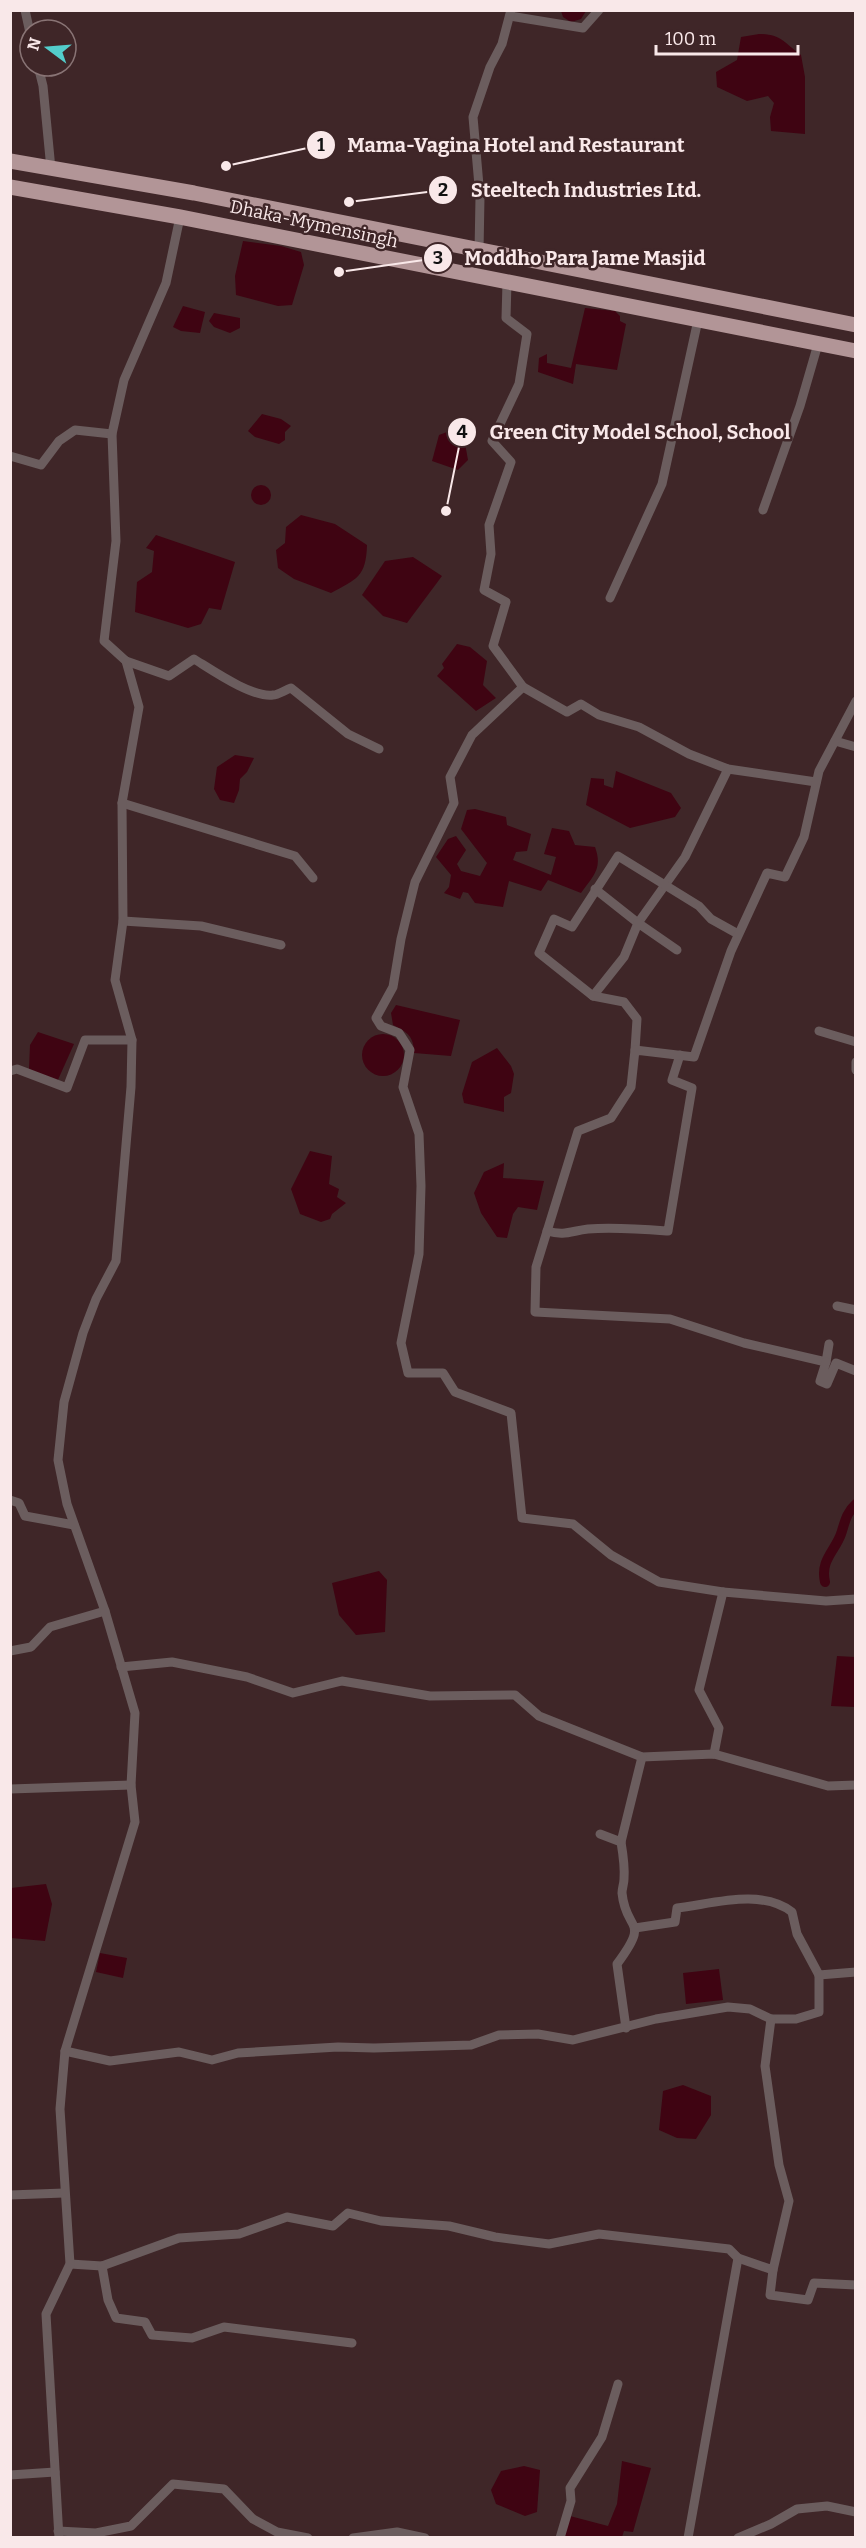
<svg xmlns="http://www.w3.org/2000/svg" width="866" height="2548" viewBox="0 0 866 2548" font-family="Bitter,serif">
<rect width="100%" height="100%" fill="#3f2628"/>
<g fill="#3f0412">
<path d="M561,11h25l-5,8 -10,3 -8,-5z"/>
<path d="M759,34c23,0 25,9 42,21l4,22v57l-34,-3 -1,-14 4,-14 -6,-7 -21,5 -30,-14 -1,-15 21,-12 4,-23z"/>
<path d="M243,241l38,5 20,6 3,13 -12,40 -14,1 -42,-11 -1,-19z"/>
<path d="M183,306l22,6 -5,21 -19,-2 -8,-4z"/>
<path d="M585,308l30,3 5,5v5l6,3 -9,46 -41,-6 -3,20 -35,-12 1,-14 8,-4v9l24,5z"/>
<path d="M214,313l26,5v10l-10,5 -16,-6 -5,-6z"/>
<path d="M262,414l19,5 10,7 -6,6v8l-6,4 -24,-7 -7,-6z"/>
<path d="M447,432l17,6 4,22 -10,10 -26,-9 7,-26z"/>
<circle cx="261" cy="495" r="10"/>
<path d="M301,515l34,9 32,21c-1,32 -10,34 -36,48l-37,-14 -16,-11 -2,-18 9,-7 1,-16z"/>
<path d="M156,535l79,27 -14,48 -12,-2 -8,16 -13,4 -53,-16 2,-30 15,-10 2,-21 -8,-3z"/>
<path d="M413,557l29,19 -35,47 -24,-7 -21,-21 23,-34z"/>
<path d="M457,644l13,3 17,14 -4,24 13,13 -20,13 -39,-35 7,-8 -2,-4z"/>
<path d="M235,755l19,3 -7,14 -7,7 -1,11 -5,13 -14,-3 -6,-11 3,-22z"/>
<path d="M616,771l55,22 10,15 -6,9 -45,11 -44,-23 5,-27 13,1v6l9,3z"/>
<path d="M475,809l31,8 1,8 24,9 -4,17 -11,1 -3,8 38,15 5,-18 -12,-3 8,-26 17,3 6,14 20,2c8,22 -2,29 -14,46l-33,-13 -7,11 -32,-10 -6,26 -28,-4 -7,-10 -5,-1 -3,7 -16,-6 5,-6 2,-12 -15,-18 12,-18 8,-3 10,14 -9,14 4,7 19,5 7,-13 -26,-34 6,-19z"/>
<path d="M396,1005l64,15 -9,36 -37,-3c0,-17 -7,-21 -21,-28l-2,-12z"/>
<path d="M38,1032l36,12 -17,38 -28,-13 1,-24z"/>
<circle cx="383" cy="1055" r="21"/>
<path d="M497,1048l14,18 3,8 -3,19 -7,4v15l-40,-9 -2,-9 10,-32z"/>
<path d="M310,1151l22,5 -3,28 10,5 -2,8 9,6 -14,11 -2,5 -9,3 -21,-8 -9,-25z"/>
<path d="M504,1163l-1,15 41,3 -7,29 -19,-3 -5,7 -6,24 -10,-1 -16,-24 -7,-20 10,-21z"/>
<path d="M379,1571l8,9 -2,52 -29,3 -17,-20 -7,-32z"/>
<path d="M837,1656l18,1v50l-24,-1z"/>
<path d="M46,1884l6,20 -7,37 -34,-3v-50z"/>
<path d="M100,1953l27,5 -4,20 -27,-6z"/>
<path d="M719,1969l4,31 -37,4 -3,-31z"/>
<path d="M683,2085l28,11v19l-15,24 -19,-1 -18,-8 4,-39z"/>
<path d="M622,2461l29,7 -18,64 -9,-1 -2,6 -59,1 7,-22 38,10 9,-22z"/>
<path d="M524,2466l16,4 -3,42 -12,4 -29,-12 -5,-14 10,-19z"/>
</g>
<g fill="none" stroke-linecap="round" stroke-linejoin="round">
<path stroke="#3f0412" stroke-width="10" d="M825,1582c-5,-22 10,-31 16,-48 4,-12 5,-21 15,-30"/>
<g stroke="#6b5d5e" stroke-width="9">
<path d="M25,10l5,23"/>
<path d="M510,16l73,12 16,-18"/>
<path d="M38,66l5,20 8,83"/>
<path d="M479,252l1,-55 -7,-80 17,-50 12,-23 9,-34"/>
<path d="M507,282l-1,36 21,16 -8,50 -27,57 19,21 -22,63 2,29 -7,36 22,12 -13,44 30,41 -51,48 -22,42 4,26 -39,79 -14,57 -8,48 -17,31 5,8 18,7 11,17 -7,37 16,47 2,52 -2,68 -18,89 7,30h35l12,19 56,21 11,105 51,6 38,31 48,27 64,10 -24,98 20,38 -5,26"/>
<path d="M10,456l31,9 18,-24 16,-11 37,4"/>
<path d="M763,510l37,-104 18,-62"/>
<path d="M610,598l52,-114 36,-164"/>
<path d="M126,661l43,15 25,-17c18,11 58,39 79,36 5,0 12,-5 18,-7l57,46 31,15"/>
<path d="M523,687l44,25 14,-8 18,11 40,12 50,27 39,15 88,13"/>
<path d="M835,741l21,6"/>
<path d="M122,803l173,53 18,22"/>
<path d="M595,889l43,34 47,-66 43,-88"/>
<path d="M123,921l78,5 80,19"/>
<path d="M593,996l31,-39 14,-34 39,27"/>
<path d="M819,1031l37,11"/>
<path d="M635,1050l2,-31 -13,-17 -31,-6 -54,-43 15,-34 18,8 46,-71 81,50 12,13 27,15"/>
<path d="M856,1062v8"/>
<path d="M10,1071l7,-2 50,19 18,-48h47"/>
<path d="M547,1231c18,5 24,0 41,-2 27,-2 53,0 80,2l24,-143 -20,-8 8,-25"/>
<path d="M837,1306l19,4"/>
<path d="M829,1344l-3,18 -82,-19 -74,-24 -135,-7 1,-45 42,-136 33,-13 20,-31 4,-37 59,7 37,-106 36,-78 18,4 19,-40 15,-66 37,-70"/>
<path d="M826,1362l-6,19 7,3 9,-21 20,8"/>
<path d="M10,1500l9,3 6,13 49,9"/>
<path d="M723,1592l103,9 30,-2"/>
<path d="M10,1651l21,-4 19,-20 55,-16"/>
<path d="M121,1667l51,-5 75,15 46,16 49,-12 88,15 85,-1 24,21 103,41 72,-3 114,32 28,-1"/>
<path d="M10,1789l121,-4"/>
<path d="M600,1834l21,8c2,12 4,25 3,37 0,5 -2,9 -2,14 4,40 29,25 -5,71l9,64"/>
<path d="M621,1842l21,-85"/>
<path d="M635,1928l40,-6 2,-14c35,-4 84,-20 115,4l5,22 22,41"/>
<path d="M65,2051l45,10 69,-9 33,8 26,-7 100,-6 36,1 97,-3 28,-10 39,-1 35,6 83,-21 72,-12 22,2 21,10h25l23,-7v-37l37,-3"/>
<path d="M10,2195l54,-2"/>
<path d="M738,2258l35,12 16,-69 -10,-36 -14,-99 6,-47"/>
<path d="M70,2264l32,2 77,-28 60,-4 48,-17 46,9 15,-13 33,8 68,5 46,11 54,7 50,-10 130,15 9,9 -50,280"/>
<path d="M102,2266l6,34 8,18 29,4 7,13 40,3 32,-11 128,16"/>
<path d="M773,2270l-3,25 38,5 6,-17 42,2"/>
<path d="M10,2475l45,-3"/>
<path d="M58,2531l38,2 35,-7 42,-42 51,5 29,30 24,13 31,6"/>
<path d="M59,2538l-13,-224 24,-50 -10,-155 5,-58 70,-229 -4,-37 4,-72 -30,-102 -38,-107 -9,-44 6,-58 19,-69 13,-34 20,-38 15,-174 1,-47 -17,-60 8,-59 -1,-118 17,-96 -13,-46 -22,-20 12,-100 -4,-107 12,-54 42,-97 14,-66"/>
<path d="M353,2538l44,-6 28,6"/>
<path d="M560,2538l11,-37 -1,-13 32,-51 16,-53"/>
<path d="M738,2538l33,-14 26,-15 30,-3 29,6"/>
</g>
<g stroke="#b29597" stroke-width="15">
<path d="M10,161l184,32 662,132"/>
<path d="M10,187l170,30 676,134"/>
</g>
</g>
<g text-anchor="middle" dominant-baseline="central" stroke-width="5" stroke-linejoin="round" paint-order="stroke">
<g font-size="18" fill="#f9e8e9" stroke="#3f2628">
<text transform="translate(314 224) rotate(12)">Dhaka-Mymensingh</text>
</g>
</g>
<path fill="none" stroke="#f9e8e9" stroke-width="2" d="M226 166L321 145M349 202L443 190M339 272L438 258M446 511L462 432"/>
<g fill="#f9e8e9" stroke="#3f2628" stroke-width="2">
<circle cx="226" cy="166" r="6"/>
<circle cx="349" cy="202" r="6"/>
<circle cx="339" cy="272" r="6"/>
<circle cx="446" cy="511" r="6"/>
<circle cx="321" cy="145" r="15"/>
<circle cx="443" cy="190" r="15"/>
<circle cx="438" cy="258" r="15"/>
<circle cx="462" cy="432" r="15"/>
</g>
<g font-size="18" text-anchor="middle" font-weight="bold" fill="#111">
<text x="321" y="151">1</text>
<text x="443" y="196">2</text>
<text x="438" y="264">3</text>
<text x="462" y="438">4</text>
</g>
<g font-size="20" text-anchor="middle" font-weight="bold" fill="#f9e8e9" stroke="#3f2628" stroke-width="5" stroke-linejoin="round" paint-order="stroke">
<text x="516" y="152">Mama-Vagina Hotel and Restaurant</text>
<text x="586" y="197">Steeltech Industries Ltd.</text>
<text x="585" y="265">Moddho Para Jame Masjid</text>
<text x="640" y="439">Green City Model School, School</text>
</g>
<rect width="866" height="2548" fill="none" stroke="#f9e8e9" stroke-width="24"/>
<g transform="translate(48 48) rotate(286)"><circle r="28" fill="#3f2628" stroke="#897475" stroke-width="1.5"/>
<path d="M0-4.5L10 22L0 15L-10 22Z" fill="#53cdcb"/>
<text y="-9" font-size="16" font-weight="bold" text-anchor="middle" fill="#f9e8e9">N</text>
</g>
<path d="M656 45v9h142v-9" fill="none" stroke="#f9e8e9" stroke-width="3"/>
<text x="665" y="45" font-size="18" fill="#f9e8e9" stroke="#3f2628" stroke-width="4.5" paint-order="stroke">100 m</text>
</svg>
